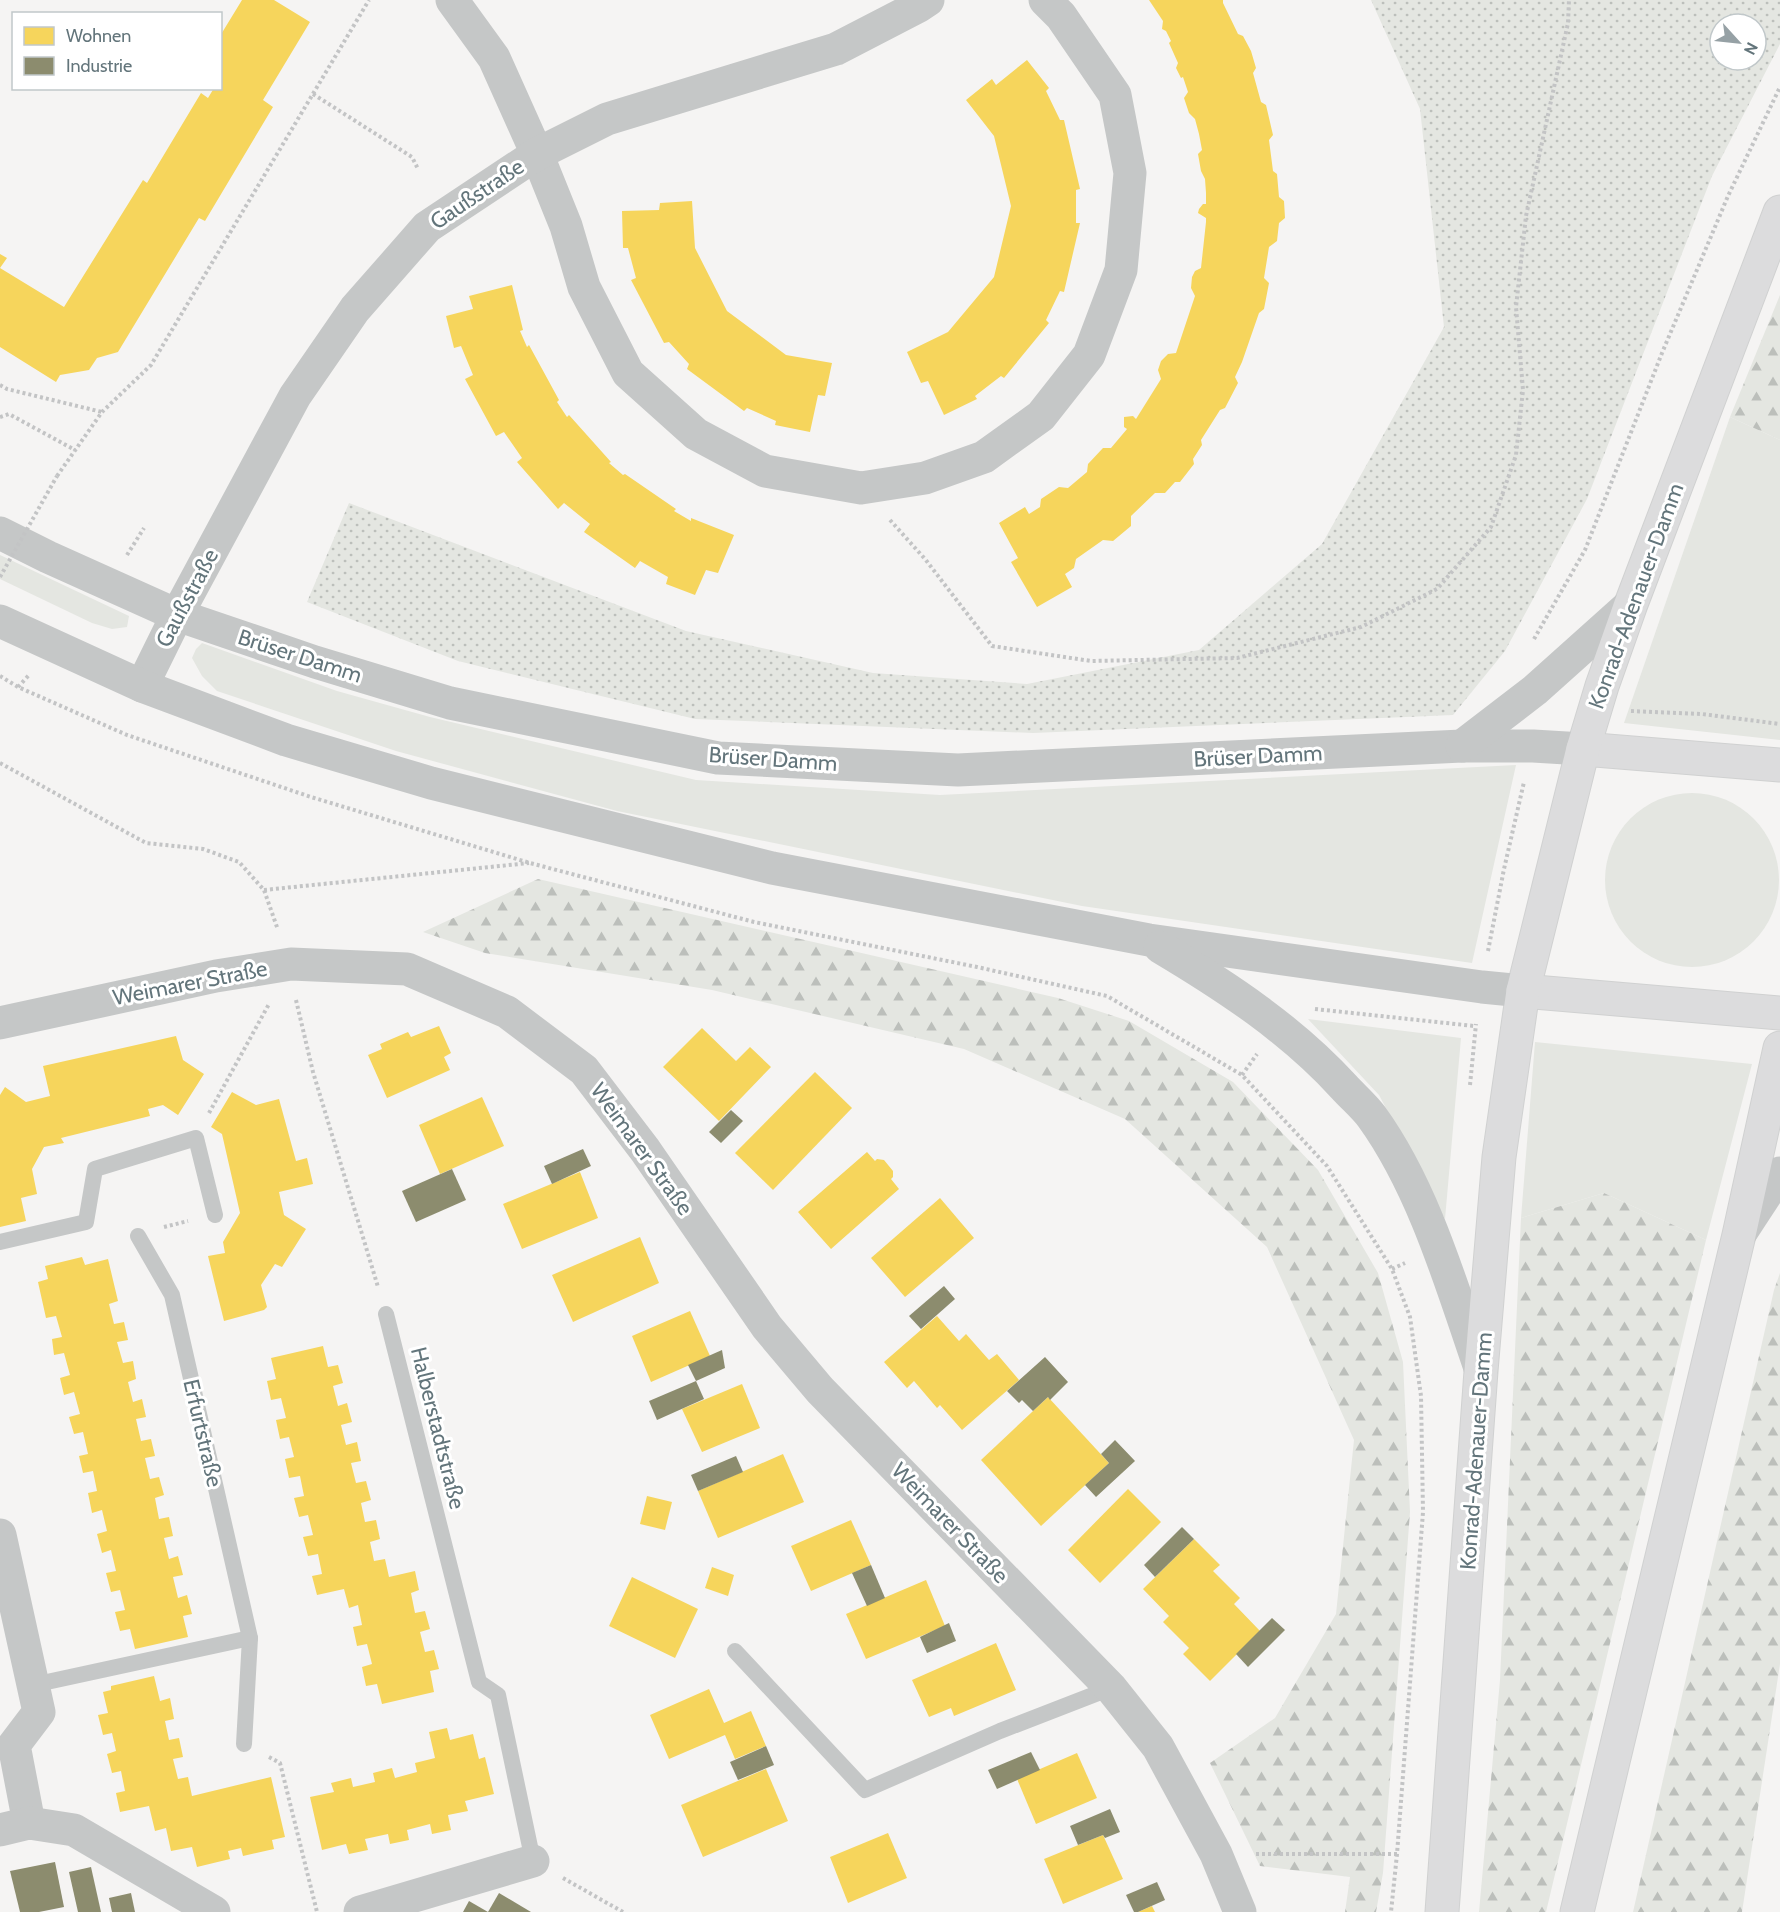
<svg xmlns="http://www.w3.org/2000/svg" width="1780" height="1912" viewBox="0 0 1780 1912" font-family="Cabin,sans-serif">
<defs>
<pattern id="forest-firs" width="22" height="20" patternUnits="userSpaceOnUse" patternTransform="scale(1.5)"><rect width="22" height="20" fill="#e4e6e1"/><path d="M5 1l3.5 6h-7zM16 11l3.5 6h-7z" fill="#bcbfbb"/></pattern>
<pattern id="park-dots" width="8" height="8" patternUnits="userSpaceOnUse" patternTransform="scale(1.5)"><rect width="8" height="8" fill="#e4e6e1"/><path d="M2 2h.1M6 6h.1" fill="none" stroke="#bcbfbb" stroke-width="1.8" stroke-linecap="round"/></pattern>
</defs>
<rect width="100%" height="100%" fill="#f5f4f3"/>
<g fill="#e4e6e1">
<path d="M1730,417l50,23v300l-156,-17z"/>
<path d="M0,555l129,61 -2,11 -15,2 -20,-6 -92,-44z"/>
<path d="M202,643l135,48 93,26 266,63 244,15 576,-30 -44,198 -390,-57 -465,-95 -221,-60 -179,-60 -15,-15 -10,-18 4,-9z"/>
<circle cx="1692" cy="880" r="87"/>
<path d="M1308,1019l153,19 -16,181 -66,-124z"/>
<path d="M1535,1042l217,22 -46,176 -102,-47 -83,25z"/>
</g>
<g fill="url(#forest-firs)">
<path d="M1780,295v145l-50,-23z"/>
<path d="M538,879l520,119 71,23 104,61 85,88 60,103 25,89 7,150 -27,361 -7,39h-31l5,-35 -90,-11 -50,-103 65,-45 61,-104 18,-174 -87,-193 -142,-128 -161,-70 -252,-59 -227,-37 -62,-21z"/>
<path d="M1604,1193l102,47 -160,672h-67l21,-232 21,-462z"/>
<path d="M1780,1273v391l-38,248h-109l141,-622z"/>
</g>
<path fill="url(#park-dots)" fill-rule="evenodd" d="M1371,0h409v44l-68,132 -125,323 -82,152 -52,64 -420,18 -338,-14 -237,-58 -151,-59 42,-99 337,128 187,42 154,11 172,-34 123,-106 122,-217 -24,-218zM1720,24h36v36h-36z"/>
<g fill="#f6d55c">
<path d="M242,0h32l36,22 -47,78 10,7 -68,114 -6,-3 -81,134 -21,6 -8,12 -29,5 -4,7 -56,-35v-93l7,4 -7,10 64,39 79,-127 4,3 54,-90 7,5 6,-10h6v-52z"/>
<path d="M1149,0h74v3l15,31 5,2 8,15 5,17 -3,5 8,29 5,3 7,30 -4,5 4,31 4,3 2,23 5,4 1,17 -6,5 -2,18 -8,6 -5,31 5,5 -5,26 -5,4 -17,49 -7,15 3,6 -13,25 -5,2 -19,30 1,5 -9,14 1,5 -14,18h-5l-10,11h-10l-24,23v10l-18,15 -10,-1 -27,19 -2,9 -9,6 7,13 -35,20 -26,-45 7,-4 -19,-35 26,-16 4,7 11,-7 1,-8 18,-12 9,1 19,-16 1,-8 15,-16h8l16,-19 -3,-2v-10l9,-1 3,3 25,-40 -3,-9 3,-9 7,-7 8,-1 19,-57 -4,-8 1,-11 3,-6 6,-3 5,-46v-4l-8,-5 1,-4 4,-5h3v-11l-1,-14 -4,-8 -3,-17 4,-4 -3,-16 -4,-15 -6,-6 -5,-15 4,-6 -5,-15 -2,1 -5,-10 2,-5 -9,-20 2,-2 -5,-10 -4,-2 1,-8z"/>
<path d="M1027,60l22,28 -3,3 14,29h4l16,69 -4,1v33h4l-16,69 -4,-1 -14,29 3,3 -45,55 -3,-2 -26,20 2,3 -33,16 -16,-34 -7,2 -14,-31 41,-20 46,-55 17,-71 -17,-70 -28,-36 26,-21 4,6z"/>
<path d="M692,201l3,47 32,63 59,44 46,8 -7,33 -7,-1 -8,37 -35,-7 1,-4 -29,-13 -3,3 -57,-42 2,-5 -20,-22 -5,1 -33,-63 5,-2 -8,-30h-5l-1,-37 37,-1 1,-7z"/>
<path d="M512,285l11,45 -3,1 7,16 2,-2 30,55 -2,2 10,15 2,-2 42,47 -2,1 14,12 2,-1 51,35 -2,2 17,10v-3l43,17 -16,38 -12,-3 -11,25 -29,-11 2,-7 -28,-16 -5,7 -51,-36 6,-8 -26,-21 -6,6 -41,-47 5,-4 -18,-26 -8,4 -31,-57 8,-4 -12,-29 -7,2 -8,-32 27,-7 -4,-13z"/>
<path d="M439,1026l12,27 -7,4 6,13 -63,28 -19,-43 14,-6 -2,-5 28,-12 3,5z"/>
<path d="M702,1028l34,33 14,-14 21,20 -52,54 -56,-54z"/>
<path d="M176,1036l7,24 21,14 -26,41 -15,-10 -15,4 2,7 -89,22 3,5 -20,4 -12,22 5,25 -16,4 5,23 -26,6v-132l5,-8 21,15 24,-6 -7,-30z"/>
<path d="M815,1072l37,36 -79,82 -38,-37z"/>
<path d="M232,1092l24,13 23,-6 17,62 11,-3 6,26 -34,8 5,23 22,14 -24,38 -7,-3 -14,21 6,22 -3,3 -40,11 -16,-65 17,-3 -2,-11 17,-29 -18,-79 -11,-7z"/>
<path d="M482,1097l22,49 -64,28 -21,-49z"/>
<path d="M867,1152l8,9 2,-2 7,1 9,11v6l-2,2 8,10 -68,60 -33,-37z"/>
<path d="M580,1172l18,46 -76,31 -19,-45z"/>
<path d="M940,1198l34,40 -69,59 -34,-39z"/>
<path d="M640,1237l19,46 -86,39 -21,-47z"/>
<path d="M82,1257l3,8 23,-6 10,42 -9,3 5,20 10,-2 4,18 -11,2 6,21 10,-2 3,18 -8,3 5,20 9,-3 4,18 -10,2 5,22 10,-2 4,17 -10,2 5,21 9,-2 5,18 -9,3 4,21 10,-2 4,19 -9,2 5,21 9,-3 5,19 -10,2 5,21 9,-3 5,19 -9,2 5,21 -53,12 -5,-20 -10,2 -5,-19 10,-2 -5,-20 -9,2 -5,-19 10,-2 -5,-21 -9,3 -5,-19 10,-3 -5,-21 -10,3 -4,-20 9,-2 -4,-20 -10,2 -4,-17 9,-2 -5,-22 -9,2 -5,-17 11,-3 -6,-22 -10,3 -4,-17 10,-3 -6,-22 -10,2 -2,-16 10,-2 -6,-21 -10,2 -8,-36 10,-3 -3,-13z"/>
<path d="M690,1311l20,45 -59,26 -19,-46z"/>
<path d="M937,1316l22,25 7,-7 23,26 8,-6 22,26 -57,50 -22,-25 -3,3 -23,-27 -7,7 -23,-26z"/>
<path d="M323,1346l5,21 10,-2 5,18 -10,3 5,20 9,-3 5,19 -11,3 5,20 11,-3 4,19 -10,2 5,20 10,-2 5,19 -10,3 4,19 11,-2 4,19 -10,3 4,19 11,-2 4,18 26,-6 4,19 -8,3 4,20 10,-2 5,18 -10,3 5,20 9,-2 5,19 -9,2 4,21 -52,12 -5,-20 -11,2 -4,-19 10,-3 -5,-20 -10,2 -4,-19 9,-2 -4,-20 -9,3 -5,-19 -27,6 -5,-19 10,-2 -4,-20 -10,2 -5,-19 10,-2 -5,-20 -9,2 -5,-19 10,-2 -4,-20 -11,2 -4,-19 9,-2 -5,-20 -9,2 -4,-19 10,-2 -5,-20 -10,2 -4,-19 9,-2 -5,-21z"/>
<path d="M742,1384l18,44 -58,24 -20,-43z"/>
<path d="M1048,1397l61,66 -68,63 -60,-66z"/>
<path d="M783,1454l21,48 -86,36 -20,-47z"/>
<path d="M1128,1489l33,33 -61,61 -32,-33z"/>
<path d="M647,1496l25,6 -7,28 -25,-6z"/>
<path d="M851,1520l20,45 -60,26 -20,-45z"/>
<path d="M1194,1539l26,26 -7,6 27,27 -6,6 26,27 -50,50 -27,-27 6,-6 -26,-26 6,-6 -26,-27z"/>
<path d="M712,1567l22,8 -6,21 -23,-8z"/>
<path d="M632,1577l66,32 -23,49 -66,-32z"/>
<path d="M926,1580l19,46 -79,33 -20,-45z"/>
<path d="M996,1643l20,47 -62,26 -3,-8 -22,9 -17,-37z"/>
<path d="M154,1676l6,25 10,-3 4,21 -9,2 4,19 10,-2 4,19 -10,2 5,20 10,-2 4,19 79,-19 14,60 -13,3 2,9 -31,7 -2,-8 -13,3 2,8 -33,8 -5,-20 -21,4 -5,-23 -11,3 -6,-25 -29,6 -4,-19 9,-2 -4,-20 -9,2 -5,-19 9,-3 -4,-18 -9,2 -5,-20 10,-2 -5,-21 8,-2v-4z"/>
<path d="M709,1689l15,34 27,-12 15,35 -31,13 -10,-24 -56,24 -19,-44z"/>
<path d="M447,1728l3,12 23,-6 6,25 6,-2 9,37 -29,7 3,10 -20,4 3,15 -19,4 -2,-10 -23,6 2,10 -19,4 -2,-10 -23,5 3,11 -19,4 -3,-10 -24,6 -12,-53 24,-5 -3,-9 20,-5 2,9 22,-5 -2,-9 19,-5 3,10 22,-6 -2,-9 20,-5 -6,-26z"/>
<path d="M1077,1753l20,45 -61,26 -19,-45z"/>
<path d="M766,1769l22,52 -85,36 -22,-52z"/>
<path d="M888,1833l19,45 -59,25 -18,-46z"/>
<path d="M1103,1835l20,44 -60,25 -19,-45z"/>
<path d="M1152,1906l3,6h-17z"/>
</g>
<g fill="#8c8c6e">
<path d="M731,1110l12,11 -22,22 -12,-11z"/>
<path d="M583,1149l8,17 -39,18 -8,-18z"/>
<path d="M452,1169l14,31 -50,22 -14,-31z"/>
<path d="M944,1286l11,13 -34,30 -12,-13z"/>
<path d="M722,1350l3,18 -29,13 -8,-16z"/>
<path d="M1045,1357l23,25 -18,18 -2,-3 -15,14 -11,-11 -3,3 -12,-12z"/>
<path d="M696,1381l8,18 -47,21 -8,-19z"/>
<path d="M1115,1440l20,21 -39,36 -11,-12 24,-22 -8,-9z"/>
<path d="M736,1456l7,16 -45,19 -7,-16z"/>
<path d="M1182,1527l12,12 -39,38 -11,-12z"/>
<path d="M871,1565l14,33 -18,8 -15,-33z"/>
<path d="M1272,1618l13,12 -37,37 -12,-13z"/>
<path d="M949,1623l7,18 -29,12 -7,-16z"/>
<path d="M766,1746l8,19 -36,15 -8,-18z"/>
<path d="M1031,1752l9,18 -43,19 -9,-19z"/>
<path d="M1110,1809l10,23 -15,6 -2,-3 -25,10 -8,-19z"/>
<path d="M55,1862l9,45 -25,5h-19l-10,-41z"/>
<path d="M91,1867l10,45h-23l-9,-40z"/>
<path d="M1157,1882l8,18 -27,12h-4l-8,-17z"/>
<path d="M131,1893l4,19h-23l-3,-14z"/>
<path d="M499,1893l32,19h-43z"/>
<path d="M469,1901l19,11h-25z"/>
</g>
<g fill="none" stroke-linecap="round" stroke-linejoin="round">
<defs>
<g id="secondary">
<path d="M1583,749l197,16"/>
<path d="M1523,991l257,22"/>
<path d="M1442,1912l39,-541 18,-214 24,-166 60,-242 19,-63 29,-82 149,-392"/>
<path d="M1577,1912l162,-677 41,-187"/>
</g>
</defs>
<use href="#secondary" stroke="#d0d1d1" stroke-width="35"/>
<g stroke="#c3c4c5" stroke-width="4" stroke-dasharray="3 3" stroke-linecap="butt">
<path d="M313,94l99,63 6,12"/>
<path d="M0,385l7,4 95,23"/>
<path d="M0,417l9,-3 66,36"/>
<path d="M57,476l45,-64 49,-47 218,-365"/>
<path d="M890,520l35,39 67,87 99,15 146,-3 124,-31 76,-38 54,-62 25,-72 7,-65 -7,-83 10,-91 42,-193 1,-23"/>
<path d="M127,555l17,-27"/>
<path d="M1534,639l51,-89 77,-197 66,-157 52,-109"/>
<path d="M0,676l18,11 109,48 184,62 219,66 224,59 223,45 130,29 135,79 85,91 65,103 18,48 11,79 2,116 -26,342 -6,58"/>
<path d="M18,687l12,-13"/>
<path d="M1631,711l71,3 78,10"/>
<path d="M0,763l146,80 57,6 36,13 25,28 14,40"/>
<path d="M264,890l265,-27"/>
<path d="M1488,951l16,-82 20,-87"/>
<path d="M296,1000l17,72 65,215"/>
<path d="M1315,1009l159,17"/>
<path d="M1242,1075l15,-21"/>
<path d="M1470,1085l6,-61"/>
<path d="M209,1113l60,-109"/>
<path d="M164,1227l24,-6"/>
<path d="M1392,1269l13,-6"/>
<path d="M269,1757l11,6 37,149"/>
<path d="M1256,1854h141"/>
<path d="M563,1878l60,34"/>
</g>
<g stroke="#c5c7c7" stroke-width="16">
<path d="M138,1236l34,59 78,343 -6,106"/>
<path d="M0,1242l86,-20 9,-53 101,-31 19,77"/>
<path d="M386,1314l93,368 19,13 35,166"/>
<path d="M735,1651l130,139 135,-59 111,-43"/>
<path d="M33,1685l217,-47"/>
</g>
<g stroke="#c5c7c7" stroke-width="33">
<path d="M452,0l42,58 43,96 29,72 18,61 44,86 68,61 69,37 96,17 64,-10 59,-21 57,-41 48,-61 32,-85 9,-97 -15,-78 -54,-79 -16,-16"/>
<path d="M142,686l35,-71 118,-219 60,-87 72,-82 110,-73 70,-35 229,-70 83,-43 9,-6"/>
<path d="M0,1023l216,-47 75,-12 116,5 100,43 77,58 61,80 122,177 53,63 291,298 47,59 58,107 24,58"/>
<path d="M0,1535l39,177 -25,33 15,78"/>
<path d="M0,1830l29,-7 45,7 140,82"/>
<path d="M360,1912l173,-51"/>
</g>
<g stroke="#c5c7c7" stroke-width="33">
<path d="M0,533l48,24 129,58 138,47 135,41 268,55 240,12 504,-24h71l50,3"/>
<path d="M0,621l142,65 144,54 145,43 341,85 377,72 333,47 41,4"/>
<path d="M1462,746l73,-56 96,-86"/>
<path d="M1160,947c67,40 131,82 184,140 9,10 20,19 28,30 52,72 80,170 109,254"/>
<path d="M1740,1234l40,-61"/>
</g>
<use href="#secondary" stroke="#dcdcdd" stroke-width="33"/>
<path stroke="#c3c4c5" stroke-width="4" stroke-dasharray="3 3" stroke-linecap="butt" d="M0,577l57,-101"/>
</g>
<g text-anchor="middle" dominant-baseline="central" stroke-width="6" stroke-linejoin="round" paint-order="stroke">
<g font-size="22" fill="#63757b" stroke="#fff">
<text transform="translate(477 194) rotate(-34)">Gaußstraße</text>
<text transform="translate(1636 596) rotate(-70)">Konrad-Adenauer-Damm</text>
<text transform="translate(187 598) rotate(-62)">Gaußstraße</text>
<text transform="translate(300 656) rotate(18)">Brüser Damm</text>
<text transform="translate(1258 756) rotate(-3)">Brüser Damm</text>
<text transform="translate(773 759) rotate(4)">Brüser Damm</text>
<text transform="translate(190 983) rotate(-11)">Weimarer Straße</text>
<text transform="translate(642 1149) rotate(54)">Weimarer Straße</text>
<text transform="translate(438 1428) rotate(76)">Halberstadtstraße</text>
<text transform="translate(203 1433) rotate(77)">Erfurtstraße</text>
<text transform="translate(1476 1451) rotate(-86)">Konrad-Adenauer-Damm</text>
<text transform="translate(950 1523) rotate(46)">Weimarer Straße</text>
</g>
</g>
<rect x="12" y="12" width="210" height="78" fill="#ffffff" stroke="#c1c8ca" stroke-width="1.5"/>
<rect x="24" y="27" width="30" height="18" fill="#f6d55c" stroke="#c1c8ca" stroke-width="1.5"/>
<text x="66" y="42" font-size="18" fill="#63757b">Wohnen</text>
<rect x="24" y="57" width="30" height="18" fill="#8c8c6e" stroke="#c1c8ca" stroke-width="1.5"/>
<text x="66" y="72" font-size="18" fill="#63757b">Industrie</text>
<g transform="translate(1738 42) rotate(117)"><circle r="28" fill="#ffffff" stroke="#c1c8ca" stroke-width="1.5"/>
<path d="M0-4.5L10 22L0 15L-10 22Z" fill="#96a1a5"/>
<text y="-9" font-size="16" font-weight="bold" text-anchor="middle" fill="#63757b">N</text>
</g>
</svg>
